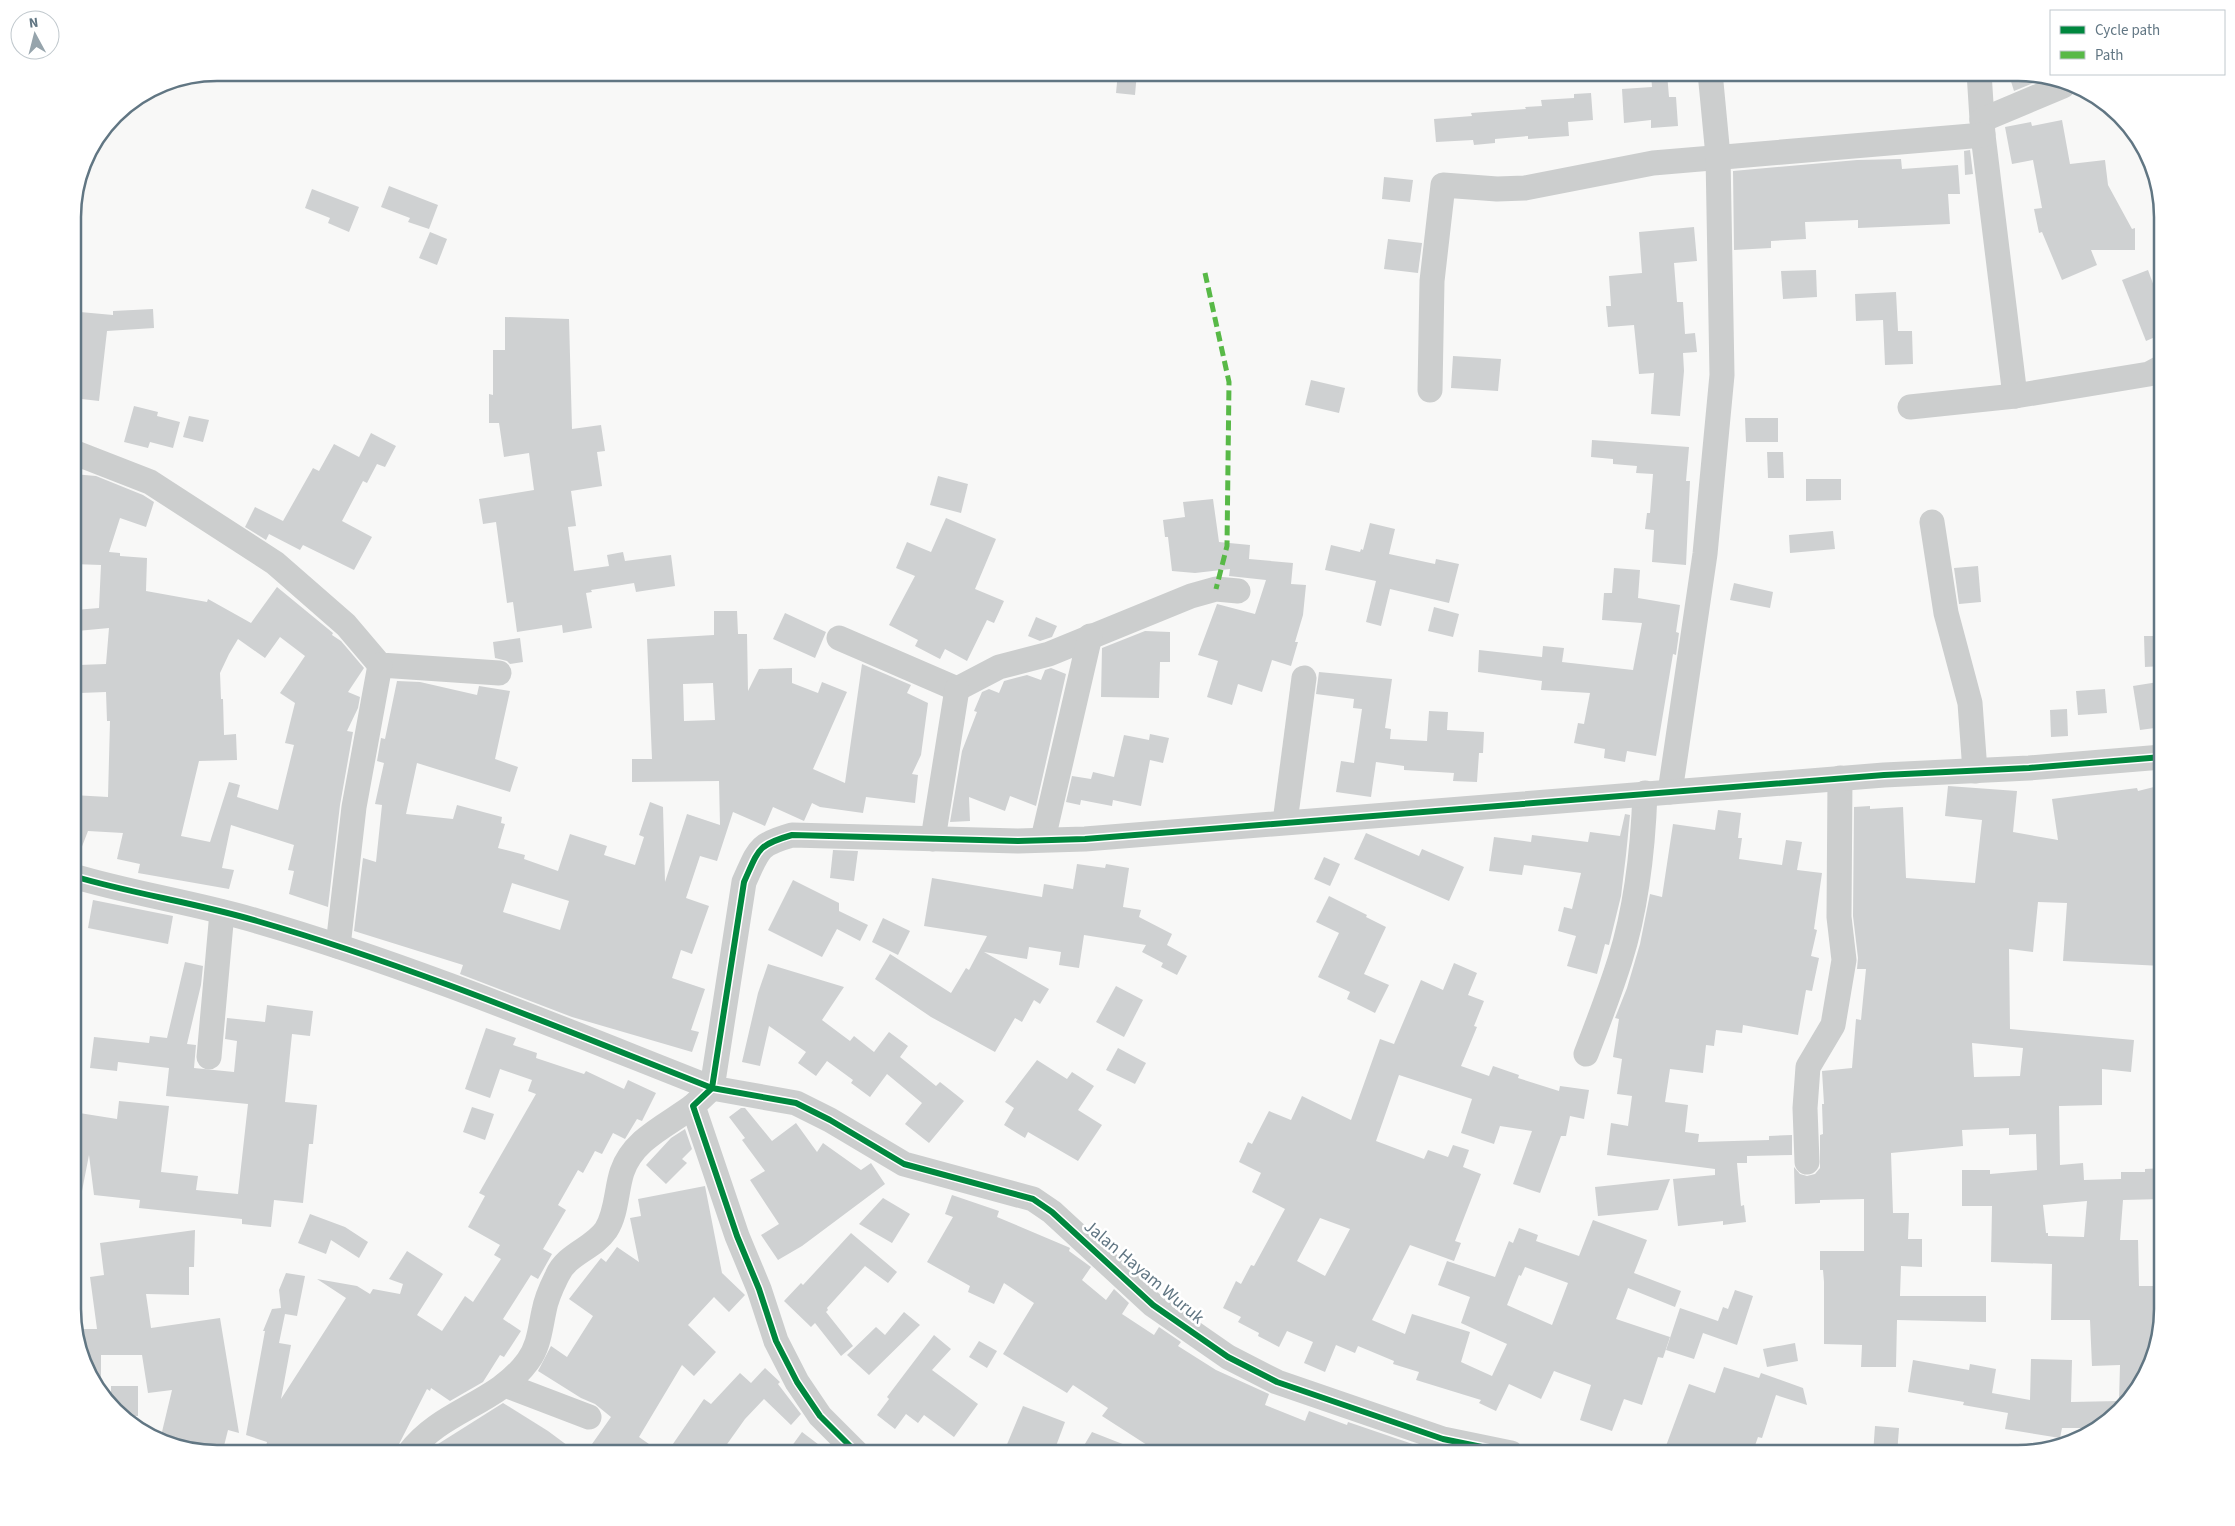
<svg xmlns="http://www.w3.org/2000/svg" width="2235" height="1526" viewBox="0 0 2235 1526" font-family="'Source Sans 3',sans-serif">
<rect width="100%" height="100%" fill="#f8f8f7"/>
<g fill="#cfd1d2" fill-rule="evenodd">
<path d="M1118,72h19l-2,23 -19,-2z"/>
<path d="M2008,72h9l24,8 -27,11z"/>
<path d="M1667,73l2,24h7l2,29 -27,2v-8l-27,3 -2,-34 30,-2 -1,-13z"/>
<path d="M1591,93l2,27 -25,2 1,14 -41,3v-3l-33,3v4l-21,2 -1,-5 -37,2 -2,-23 38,-3 -1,-3 55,-4 -1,-2 17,-1 -1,-6 33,-2v-4z"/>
<path d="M2062,120l8,44 35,-4 3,25 24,44 3,-1v22h-44l6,15 -35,15 -20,-48 -3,1 -5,-24 8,-1 -9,-48 -21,4 -7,-37 26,-5 1,4z"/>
<path d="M1970,150l3,24 -8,1 -1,-24z"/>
<path d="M1901,159l1,10 56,-4 2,29h-12l2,30 -92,4v-8l-53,2 1,17 -35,2v7l-37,2 -1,-79 124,-11z"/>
<path d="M1384,177l29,3 -3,22 -28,-3z"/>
<path d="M389,186l49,19 -9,24 -21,-7 2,-4 -29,-11z"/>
<path d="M312,189l47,18 -10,25 -21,-9 2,-5 -25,-10z"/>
<path d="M1694,227l3,34 -23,2 3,39h6l2,32 10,-1 2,19 -14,1 1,18 -4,45 -29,-2 3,-41 -15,1 -5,-49 -26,2 -2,-21h5l-2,-30 33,-3 -3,-41z"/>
<path d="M430,232l17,7 -10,26 -18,-7z"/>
<path d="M1388,239l34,4 -4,30 -34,-4z"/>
<path d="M1816,270l1,27 -34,2 -2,-28z"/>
<path d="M2148,270l14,38v26l-16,7 -24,-61z"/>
<path d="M1896,292l2,39h14l1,33 -28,1 -2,-45 -27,1 -1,-27z"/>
<path d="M153,309l1,19 -47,3 -8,70 -26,-3v-54h3l4,-32 33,3v-4z"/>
<path d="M505,317l64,2 3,110 29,-4 4,26 -8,1 5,34 -31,5 5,35 -8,1 6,44 35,-5 -2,-11 16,-3 2,9 46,-6 4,31 -39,6 -2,-9 -43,7 1,2 -6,1 6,35 -29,5 -1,-8 -45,7 -4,-30 -6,1 -11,-81 -13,2 -4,-25 55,-9 -5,-37 -25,4 -5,-34h-10v-29l4,1v-45h12z"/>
<path d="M1453,356l48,3 -3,32 -47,-3z"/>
<path d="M1311,380l34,8 -6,25 -34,-8z"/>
<path d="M134,406l24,6 -1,4 23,6 -7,26 -23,-6 -2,6 -24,-6z"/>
<path d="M189,416l20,4 -6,22 -20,-5z"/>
<path d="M1745,418h33v24h-32z"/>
<path d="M371,433l25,13 -11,21 -8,-3 -10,19 -4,-2 -21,40 30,16 -18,33 -51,-25 -3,5 -31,-16 -3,6 -21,-13 10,-20 28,14 30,-53 6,3 15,-27 25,13z"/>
<path d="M1592,440l97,7 -3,34h4l-4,84 -34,-3 2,-32 -9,-1 2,-16h3l3,-39 -17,-1 1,-7 -24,-2v-5l-22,-2z"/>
<path d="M1767,452h16l1,26h-16z"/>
<path d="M73,474l23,2 47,19 11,7 -8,25 -26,-9 -11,34 11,1v3l27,2 -1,33 61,11 1,-3 43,24 26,-36 56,46 -1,2 9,6 23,27 -16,24 12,5 -2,11 -11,23 6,1 -13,73 -12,102 -39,-13 5,-23 -6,-1 6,-25 -63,-20 -9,43 12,2 -5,19 -91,-16 2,-9 -23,-5 6,-26 -35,-2 -12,31h-3v-67l35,2 2,-76h-3l-1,-29 -26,1 -1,-28 27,-1 3,-36 -32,3 -2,-21 24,-2 2,-43 -28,-1zM280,637l25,19 -25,37 15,10 -10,40 9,2 -16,65 -41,-13 3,-12 -11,-3 -19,60 -29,-6 18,-75 38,-1 -1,-26 -12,1 -1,-36h-2l-1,-26 9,-19 9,-15 27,19z"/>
<path d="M938,476l30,8 -7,29 -31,-8z"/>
<path d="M1806,479h35v21l-35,1z"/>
<path d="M1213,499l6,43 31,3 -1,14 44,4 -2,21 15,1 -3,30 -8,27h3l-7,24 -19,-6 -10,32 -24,-8 -6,21 -25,-8 11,-36 -20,-6 19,-51 38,10 11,-34 -37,-4 1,-7 -35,4 -23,-2 -4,-34h-3l-2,-17 22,-3 -2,-15z"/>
<path d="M946,518l50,21 -21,50 29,12 -10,22 -7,-3 -20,41 -22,-12 -5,10 -25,-13 3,-6 -29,-15 26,-49 -19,-8 11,-26 24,10z"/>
<path d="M1370,523l25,6 -6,25 46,10 1,-5 23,5 -10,39 -59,-14 -9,37 -15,-4 10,-41 -51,-11 6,-25 29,7 1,-3 2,1z"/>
<path d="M1833,531l2,18 -45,4 -1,-18z"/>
<path d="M1978,566l3,36 -22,2 -5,-36z"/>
<path d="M1614,568l26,2 -2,28 42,7 -4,27 3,1 -3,22 -3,-1 -17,102 -29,-5 -2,11 -21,-4 1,-9 -31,-6 4,-20 6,1 6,-31 -49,-3 1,-9 -64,-9 1,-22 63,7 1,-11 21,2 -2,14 71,8 9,-47 -40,-3 2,-27h8z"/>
<path d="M1734,583l39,9 -3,16 -40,-8z"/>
<path d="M1434,607l25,7 -6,23 -25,-6z"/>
<path d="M714,611h23l1,23h9l1,57 11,-22 33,-1v15l26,10 4,-11 25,10 -34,77 32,14 17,-119 49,21 -4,8 21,10 -7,52 -9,19 6,1 -3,28 -49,-6 -3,16 -43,-6 -8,-4 -8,18 -31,-14 -8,19 -32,-14 -16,49 -17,-5 -14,42 23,8 -17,48 -11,-4 -9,28 33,11 -14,41 8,2 -7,20 -120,-35 -112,-43 3,-9 -109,-34 9,-73 13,4 6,-57 -7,-1 9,-41 -7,-2 4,-23 4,1 12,-58 23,1 57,13 2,-9 31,5 -15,68 23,8 -8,25 -93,-29 -11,51 47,5 4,-14 45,12 -1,6 4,1 -7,24 27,7 -1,4 34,12 12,-37 37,12 -3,9 31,10 9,-28 -5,-2 11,-33 13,5 2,75 22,-68 33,11 -1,-44 -87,1v-23h20l-5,-120 67,-4zM713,683l2,37 -31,1 -1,-37zM512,883l57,18 -9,29 -57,-18z"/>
<path d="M785,613l41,19 -11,26 -42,-19z"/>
<path d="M1036,617l21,9 -5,11 -12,4 -12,-5z"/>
<path d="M1145,631l25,1v30h-10l-1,36 -58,-1 1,-49z"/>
<path d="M2144,636h18v30l-17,1z"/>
<path d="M520,638l3,24 -13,2 -3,-3 -12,-3 -2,-16z"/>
<path d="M1051,668l15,6 -30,132 -26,-10 -5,15 -36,-14 1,24 -20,1 12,-71 15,-39 -3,-1 8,-19 7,-3 10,4 5,-12 23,-6 14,5 4,-10z"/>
<path d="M1319,672l73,7 -7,49 6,1 -1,10 37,2 2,-30 19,1 -1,18 37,2 -1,21h-4l-2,29 -24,-1 1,-8 -50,-3v-4l-28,-4 -5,35 -35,-5 5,-31 13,2 8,-54 -9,-1 1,-9 -38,-5z"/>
<path d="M2158,682l4,45 -22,3 -7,-44z"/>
<path d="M2105,689l2,24 -29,2 -2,-24z"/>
<path d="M2067,709l1,27 -17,1 -1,-27z"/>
<path d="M1150,734l19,4 -6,25 -13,-3 -9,46 -28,-6 -1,6 -31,-6 -1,5 -14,-3 6,-26 19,3 2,-7 21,5 10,-42 25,5z"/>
<path d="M2162,785v181l-99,-5 4,-58 -29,-1 -5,50 -24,-3 1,80 124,11 -3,32 -29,-3v36l-43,1 1,59 23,-2 1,17 37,-1v-7h24v-3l17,-1v31l-39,1 -3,40h18l1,46h23v23l-24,80 -42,39h-34l-2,10 -55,-9 3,-16 -45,-8 1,-3 -56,-10 5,-32 56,10 1,-6 26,5 -4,24 38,7 1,-41 41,1 -1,42 48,-1 1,-36 -28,1 -2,-46h-39l1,-56 -61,-2 1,-56h-30v-36h28v4l47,-4 -1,-36 -27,1v-7l-47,2 1,16 -72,7 2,60h16l-1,26h14v28l-21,-1 -1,30h86v26l-89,-2 -1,47h-35l1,-22 -38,-1v-62l-1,-12h-3v-19h44v-52l-44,1v3l-25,1 -1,-37 6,7 7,2 8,-2 5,-6v-33l3,-1 -1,-30h2l-2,-33 30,-3 4,-49 5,1 5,-51h-9l1,-11 -5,-42 1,-109 16,-1v3l33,-2 3,71 69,5 7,-63 -37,-4 3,-30 69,5 -4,41 45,8 -6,-41 85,-11 1,3zM1972,1043l51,5 -3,28 -46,1zM2087,1201l-3,36 -36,-1v-3h-2l-3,-28z"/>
<path d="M1718,810l23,3 -3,25h4l-3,21 43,6 4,-25 16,2 -5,28 25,3 -8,56 3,1 -6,26 8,2 -7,33 -6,-1 -8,45 -55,-10 -1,8 -26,-3 -2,16 -8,-1 -3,28 -33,-4 -5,33 23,3 -3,27 14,2 -1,8 71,-2v-4l23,-1v20l-45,1v7h-10l4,43 3,-1 2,17 -23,3v-4l-45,5 -5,-47 42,-4v-6l-108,-14 4,-32 17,3 4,-30 -15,-2 5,-35 -9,-2 6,-38 -4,-1 12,-30 13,-44 10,-50 12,3 11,-73 42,6z"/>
<path d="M1625,814l5,1 -4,40 -5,41 -12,49 -4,-1 -8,30 -30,-8 9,-30 -18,-5 6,-24 8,2 9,-36 -57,-8 -2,10 -33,-4 5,-34 37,5 1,-7 56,7 2,-10 30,4z"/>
<path d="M1366,833l53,23 3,-7 42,18 -15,34 -95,-42z"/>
<path d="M833,850l25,1 -4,30 -24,-3z"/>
<path d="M1324,857l16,7 -10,22 -16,-7z"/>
<path d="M1077,864l28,4 1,-4 23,4 -6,39 18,3 -2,7 33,17 -5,11 20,11 -10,19 -16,-8 2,-4 -21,-11 4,-7 -62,-10 -5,33 -20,-3 2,-13 -32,-5 -2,12 -43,-7 65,37 -9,15 -6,-4 -12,22 -7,-4 -20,34 -64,-35 -56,-38 15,-25 61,39 15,-25 3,2 18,-34 -63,-10 8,-48 110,19 2,-13 29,5z"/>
<path d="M793,880l46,23v8l29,14 -8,16 -23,-12 -15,28 -54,-27z"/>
<path d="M1329,896l38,19 -1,2 20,10 -22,47 25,11 -14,28 -28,-14 3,-7 -32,-15 21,-44 -23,-11z"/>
<path d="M93,900l80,16 -5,28 -80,-16z"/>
<path d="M883,918l27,13 -12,24 -26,-13z"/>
<path d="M185,962l18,4 -2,19 -14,59 9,1 -2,23 40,4 3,-31 -12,-2 2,-21 38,4 2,-17 46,6 -3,25 -18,-2 -7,68 32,3 -4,39h-4l-6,59 -29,-3 -3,27 -29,-3v-5l-103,-11 1,-8 -46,-5 -5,-40 -7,36 -9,-1v-78l44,7 2,-18 50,5 -8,66 37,4 -2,14 42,4 10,-90 -82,-8 3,-28 -51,-6 -1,9 -27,-3 4,-31 55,6 1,-7 17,2z"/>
<path d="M1454,963l23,10 -9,22 16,6 -10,25 3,1 -16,39 28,10 4,-10 26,9 -1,3 41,13 1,-5 29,4 -5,29 -14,-3 -4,20h-5l-21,57 -27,-9 19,-53 -32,-5 -6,18 -33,-11 11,-34 -73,-24 -23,66 48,18 4,-9 20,7 5,-12 16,5 -6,17 18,7 -26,67 6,2 -7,18 -44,-16 -38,75 33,14 7,-20 58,18 -9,30 31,14 15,-32 -46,-21 9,-26 -32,-12 9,-24 48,16 14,-36 4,2 6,-15 19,7 -2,6 43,15 14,-36 54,20 -13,33 47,18 -6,16 -47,-19 -12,31 54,18 -7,21 -5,-1 -16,48 -18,-6 -12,32 -32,-11 11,-35 -37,-14 -13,28 -32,-15 -13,27 -17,-8 2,-3 -65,-20 3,-8 -26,-8 1,-3 -36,-15 -3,7 -19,-8 -11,27 -21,-9 9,-21 -26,-11 -8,16 -21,-11 1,-3 -21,-11 3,-5 -18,-9 13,-27 5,3 10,-19 3,1 31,-57 -33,-17 9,-19 -22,-11 9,-20 4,2 17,-33 22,9 11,-24 49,24 29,-81 14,5 27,-64 22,10zM1320,1218l30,11 -25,47 -28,-15zM1525,1267l43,16 -16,42 -45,-20 12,-30 2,1z"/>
<path d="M768,964l76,23 -22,33 28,21 4,-5 20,16 15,-20 19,14 -8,11 36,29 4,-4 24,19 -35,42 -24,-19 17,-21 -35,-29 -17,23 -19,-14 2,-3 -26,-19 -11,15 -18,-13 8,-11 -37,-26 -9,40 -18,-4 16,-69z"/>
<path d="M1116,986l27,14 -19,37 -28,-15z"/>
<path d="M486,1028l30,10 -3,7 24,8 -1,5 48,16 2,-3 38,18 4,-9 28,13 -14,28 -5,-2 -12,20 -12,-6 -11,21 -7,-3 -12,22 -5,-3 -20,35 8,5 -23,39 9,5 -14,25 -7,-4 -28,44 18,12 -17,26 -4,-2 -17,27 -33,19 -19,-13 -1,3 -3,-2 -33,65h-49l-22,-10 -3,10h-12l-16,-6 -3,6 -23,-8 1,-4 -21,-7 19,-104h-2l9,-22 9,-1 -2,-18 7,-17 19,3 -8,40 -12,-2 -6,29 12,2 -10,54 65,-101 -29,-19 40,7 13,8 3,-5 27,5 3,-10 -14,-5 18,-28 36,23 -26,41 25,16 23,-35 8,6 28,-43 -7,-4 6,-10 -32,-18 17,-31 -6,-3 57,-99 -8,-3 4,-11 -32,-11 -10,29 -25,-9z"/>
<path d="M1118,1048l28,15 -11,21 -29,-14z"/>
<path d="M1037,1060l30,19 5,-7 22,14 -16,24 24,15 -24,36 -50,-29 -3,6 -21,-13 10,-17 -9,-6z"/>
<path d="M472,1107l22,7 -9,26 -22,-8z"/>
<path d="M741,1108h4l27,33 24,-18 21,29 6,-9 38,27 10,-7 14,21 -83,62 -24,14 -17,-25 18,-11 -29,-44 15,-9 -23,-31 3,-2 -16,-21z"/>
<path d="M685,1129l7,20 -10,10 5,4 -21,21 -20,-19 25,-27z"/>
<path d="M1670,1179l-12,31 -60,6 -3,-29z"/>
<path d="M705,1186l17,87 23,22 -16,17 -15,-15 -26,28 28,27 -22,24 -12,-11 -43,72 24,17h-78l26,-37 -16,-13 -14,-6 -43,-27 13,-25 16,11 26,-41 -24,-17 32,-41 5,4 11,-15 22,15 -9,-44 11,-2 -3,-17z"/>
<path d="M952,1195l47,16 -2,6 71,30 2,1 -1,3 22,16 -9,13 24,20 8,-11 15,14 -7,11 32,21 5,-8 22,15 -3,4 38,24 53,24 -4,11 40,16 4,-10 38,14 1,-3 94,32h-219l-17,-7 -3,7h-124l13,-22 51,20 4,-7 -45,-29 6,-8 -35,-23 -6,8 -64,-39 31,-51 -30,-20 -10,21 -26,-12 2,-6 -43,-24 26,-45 -8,-3z"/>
<path d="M883,1198l27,16 -18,29 -33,-19z"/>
<path d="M310,1214l35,13 23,15 -9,16 -28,-18 -5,14 -28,-11z"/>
<path d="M195,1230l-1,37h-5v28l-43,-1 5,34 69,-10 19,115 -11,-3 -6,24 -61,-18 11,-46 -24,3 -6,-38h-41v36l-9,-10 -16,-52h21l-7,-52 14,-2 -4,-32z"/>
<path d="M851,1233l46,39 -9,11 -23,-17 -38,42 1,2 -2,2 27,34 -12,10 -26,-33 -4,4 -27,-26 17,-18 2,2z"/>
<path d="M1735,1290l18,6 -16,49 -34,-12 -9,26 -28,-9 14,-42 38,13 5,-14 5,2z"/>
<path d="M904,1312l16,13 -51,50 -22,-20 29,-28 9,8z"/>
<path d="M934,1335l17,14 -19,21 46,34 -24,33 -30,-22 -6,8 -12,-9 -11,15 -18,-14 12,-16 -2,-2z"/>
<path d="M979,1341l18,10 -10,17 -18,-11z"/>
<path d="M1795,1343l3,18 -31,6 -4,-18z"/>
<path d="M1724,1367l35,11 2,-5 42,15 4,17 -31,-10 -14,43 -4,-1 -6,17h-89l26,-70 26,9z"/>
<path d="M765,1368l15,14 -2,2 23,30 -10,11 -27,-26 -19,20 -25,35h-54l38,-55 7,5 29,-31 11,10z"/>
<path d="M111,1386h27v30h-14l-13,-14z"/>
<path d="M503,1403l45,28 31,23h-126l-15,-10z"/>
<path d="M1023,1406l42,16 -12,32h-50z"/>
<path d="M1875,1426l24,2 -2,26h-24z"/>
<path d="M802,1432l29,22h-45z"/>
</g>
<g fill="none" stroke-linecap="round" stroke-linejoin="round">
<g stroke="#cccece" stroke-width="25">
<path d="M1979,72l4,63 32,261"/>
<path d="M1982,120l81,-34"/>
<path d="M1430,390l2,-109 11,-96 54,4 28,-1 128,-25 330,-28"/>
<path d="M1910,407l105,-11 134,-22 13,-7"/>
<path d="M73,452l77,30 125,81 71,62 34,40 119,8"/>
<path d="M1932,522l14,91 24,90 5,68"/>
<path d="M839,638l118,51"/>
<path d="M957,689l42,-22 50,-13 142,-58 25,-7 22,2"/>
<path d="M1670,792l35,-238 17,-179 -4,-219 -8,-84"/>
<path d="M1285,822l19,-144"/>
<path d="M933,839l24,-150"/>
<path d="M1043,839l47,-203"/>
<path d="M73,876c60,18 124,27 184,45 155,45 305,108 455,167l-19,18 44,130 22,53 17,52 21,41 23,34 37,37"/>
<path d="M338,946l16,-139 26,-142"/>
<path d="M1586,1054c12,-31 24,-62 34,-94 17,-54 23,-111 25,-167"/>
<path d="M209,1057l13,-145"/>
<path d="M1807,1162l-2,-54 3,-41 25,-42 11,-65 -5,-43 1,-139"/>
<path d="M505,1385l84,32"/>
<path d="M409,1453c32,-43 88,-49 119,-92 11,-15 12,-32 16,-50 2,-12 8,-25 13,-35 9,-22 36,-27 49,-46 11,-17 10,-40 16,-58 11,-33 46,-47 71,-66"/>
<path d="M1511,1453l-68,-14 -166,-57 -49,-25 -75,-52 -101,-93 -19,-13 -129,-35 -74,-44 -34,-17 -84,-15 32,-206c15,-33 13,-37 48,-47l226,6 67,-2 799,-64 145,-7 133,-11"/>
</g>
<path stroke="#58b947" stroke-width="5" stroke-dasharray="10 5" stroke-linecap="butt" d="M1205,273l24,109 -2,164 -11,43"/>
<defs>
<g id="cycleway">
<path d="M73,876c60,18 124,27 184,45 155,45 305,108 455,167l-19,18 44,130 22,53 17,52 21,41 23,34 37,37"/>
<path d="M1511,1453l-68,-14 -166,-57 -49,-25 -75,-52 -101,-93 -19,-13 -129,-35 -74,-44 -34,-17 -84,-15 32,-206c15,-33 13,-37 48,-47l226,6 67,-2 799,-64 145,-7 133,-11"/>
</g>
</defs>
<use href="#cycleway" stroke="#fff" stroke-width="9"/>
<use href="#cycleway" stroke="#00873e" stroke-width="6"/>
</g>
<g text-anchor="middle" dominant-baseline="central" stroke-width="5" stroke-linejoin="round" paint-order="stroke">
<g font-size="18" fill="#617683" stroke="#fff">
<text transform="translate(1144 1272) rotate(40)">Jalan Hayam Wuruk</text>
</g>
</g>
<path d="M0 0H2235V1526H0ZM217 81H2018A136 136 0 0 1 2154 217V1309A136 136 0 0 1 2018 1445H217A136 136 0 0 1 81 1309V217A136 136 0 0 1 217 81Z" fill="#fff" fill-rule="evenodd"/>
<path fill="none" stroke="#617683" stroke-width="2.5" d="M217 81H2018A136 136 0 0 1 2154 217V1309A136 136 0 0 1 2018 1445H217A136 136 0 0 1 81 1309V217A136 136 0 0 1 217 81Z"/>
<rect x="2050" y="10" width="175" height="65" fill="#ffffff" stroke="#c0c8cd"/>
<rect x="2060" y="26" width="25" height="8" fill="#00873e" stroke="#c0c8cd"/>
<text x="2095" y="35" font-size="15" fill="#617683">Cycle path</text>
<rect x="2060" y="51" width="25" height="8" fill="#58b947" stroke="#c0c8cd"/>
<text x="2095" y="60" font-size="15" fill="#617683">Path</text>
<g transform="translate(35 35) rotate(353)"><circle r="24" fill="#ffffff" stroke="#c0c8cd"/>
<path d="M0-4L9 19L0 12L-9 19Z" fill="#96a4ac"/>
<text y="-8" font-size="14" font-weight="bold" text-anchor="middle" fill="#617683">N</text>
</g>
</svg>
